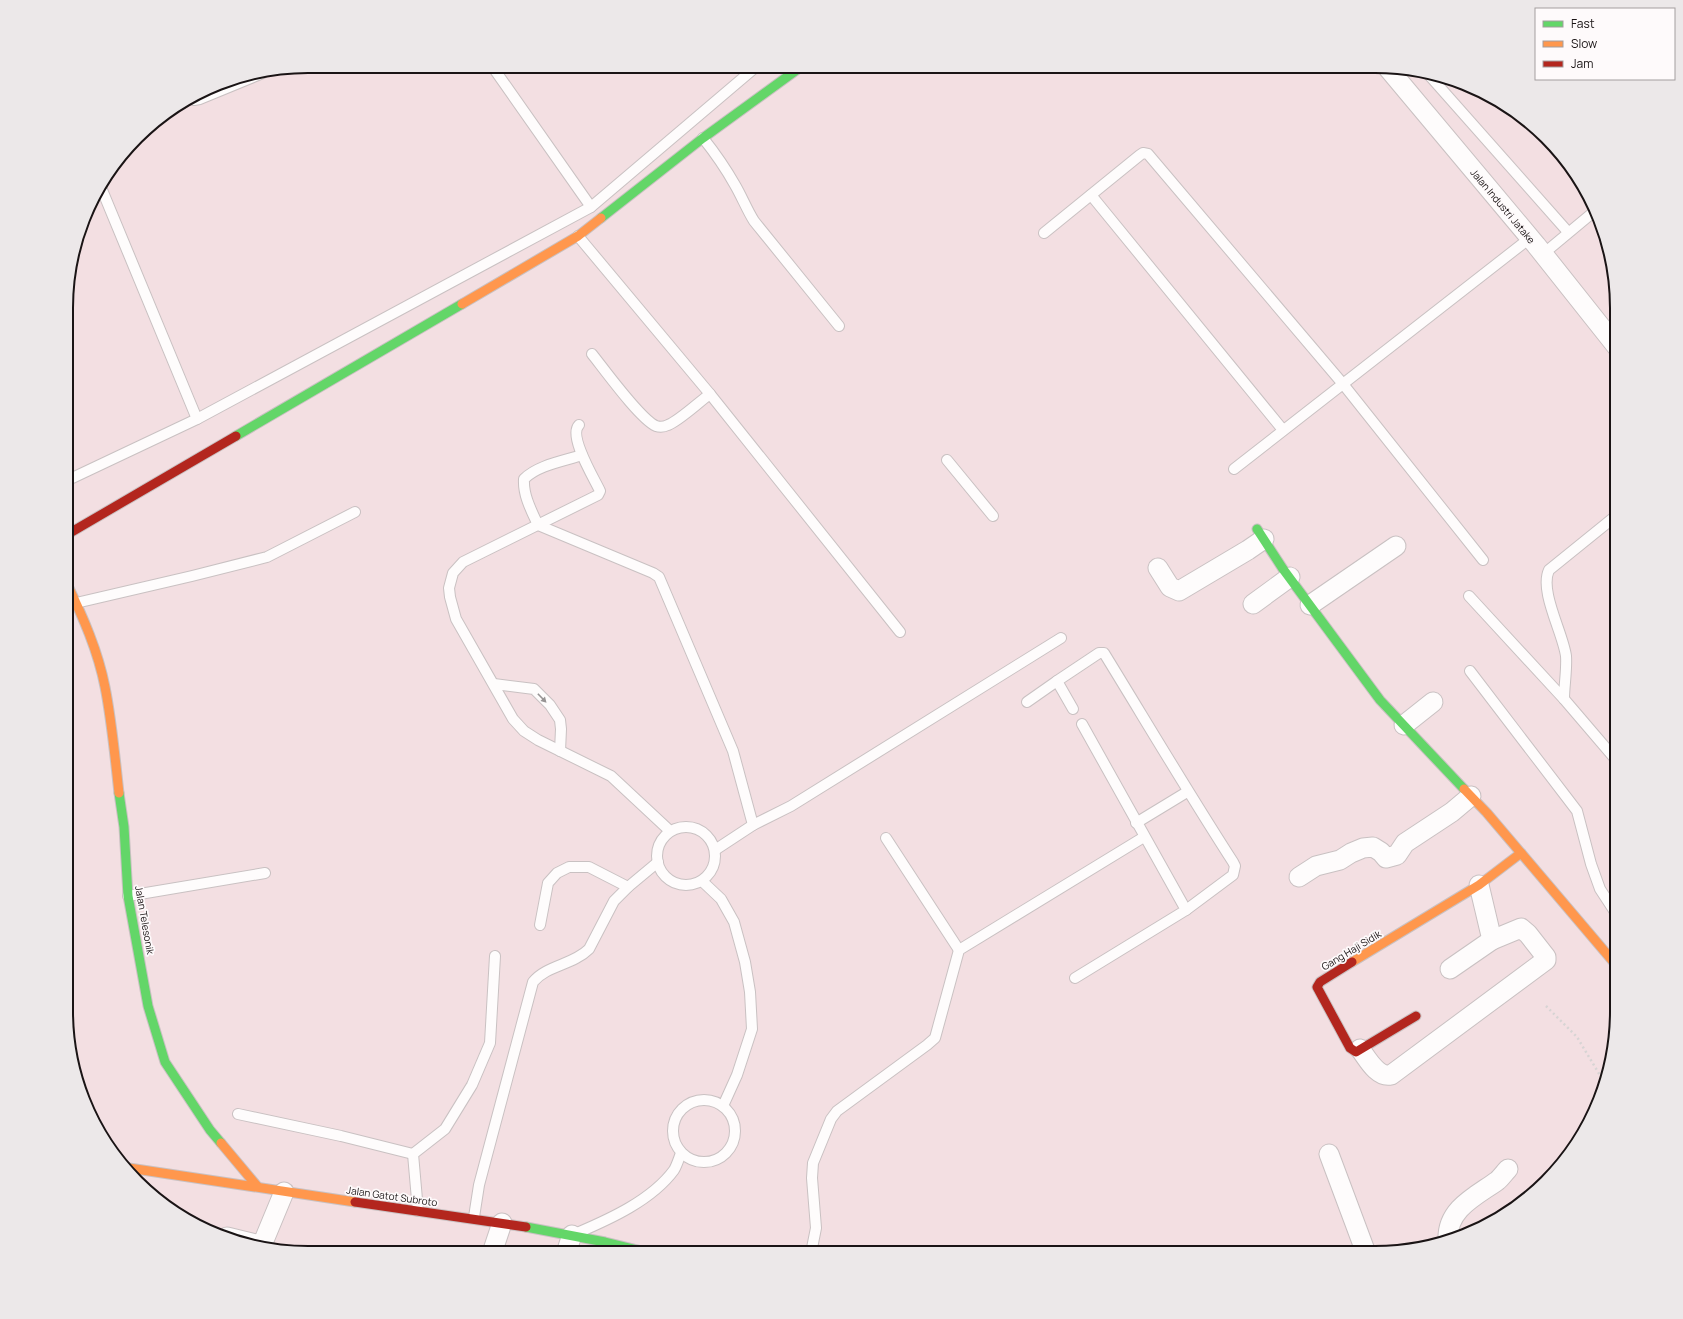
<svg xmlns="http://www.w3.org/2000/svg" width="1683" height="1319" viewBox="0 0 1683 1319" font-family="Manrope,sans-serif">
<rect width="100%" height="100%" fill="#f8edee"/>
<path fill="#f3dfe2" d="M308,66l1083,1 77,17 67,42 41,47 23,42 18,92 -1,720 -17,77 -42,67 -35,32 -54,32 -93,18 -1083,-1 -77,-17 -67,-42 -57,-75 -24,-91 1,-751 30,-89 50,-61 82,-47z"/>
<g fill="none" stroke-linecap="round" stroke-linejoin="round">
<defs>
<g id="lane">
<path d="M492,66l99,141"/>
<path d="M1429,75l139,157"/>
<path d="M194,100l6,-1 63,-26"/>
<path d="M703,138c12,15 23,31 32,47 7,12 12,25 19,36l85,105"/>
<path d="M100,185l97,234"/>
<path d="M1091,195l192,235"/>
<path d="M1044,233l96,-78 3,-2 5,1 195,230 140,176"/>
<path d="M578,236l132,158 190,238"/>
<path d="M1543,254l53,-44"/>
<path d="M592,354c12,15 48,65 64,72 3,1 8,1 12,-1 11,-4 31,-23 42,-31"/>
<path d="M579,425c-11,11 15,53 21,66l-2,4 -135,67 -10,11 -4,15 1,9 6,22 57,100 11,12 14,9 73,36 59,55"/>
<path d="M582,455c-18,6 -44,10 -58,24 -1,16 7,31 14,46l115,48 6,4 74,174 20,74"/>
<path d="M947,460l46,56"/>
<path d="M1234,469l296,-231"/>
<path d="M68,480l129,-61 394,-212 166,-141"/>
<path d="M1469,596l95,103 53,62"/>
<path d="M76,603l116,-27 75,-19 88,-45"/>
<path d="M1470,671l107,140 14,53 9,25 17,26"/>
<path d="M1057,681l42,-28h5c43,70 85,141 129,209l2,4 -2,9 -47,35"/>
<path d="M494,684l40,5 16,16 10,15 1,9 -1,22"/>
<path d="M1564,699c0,-13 3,-29 2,-43 -3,-23 -27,-65 -17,-86l68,-55"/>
<path d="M1027,702l30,-21 16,28"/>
<path d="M1136,823l51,-31"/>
<circle cx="686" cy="856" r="29"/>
<path d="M886,838l73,112"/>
<path d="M715,850l38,-25 38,-19 270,-168"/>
<path d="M702,881l19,18 13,23 11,40 5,30 2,37 -15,46 -14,31"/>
<path d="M128,896l137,-23"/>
<path d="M540,925l8,-42 9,-10 12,-6h20l39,20"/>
<path d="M1075,978l111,-68 -104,-186"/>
<circle cx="704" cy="1131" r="31"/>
<path d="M238,1114l103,22 72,18"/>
<path d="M418,1211l-5,-57 32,-25 27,-44 18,-42 5,-87"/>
<path d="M474,1217l5,-32 54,-203c14,-17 40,-17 56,-33l25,-48 14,-14 30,-25"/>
<path d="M577,1233c33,-14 75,-33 97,-63 3,-5 5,-12 7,-17"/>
<path d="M811,1253l5,-25 -4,-50 1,-15 18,-44 6,-8 90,-66 8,-7 24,-88 185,-113"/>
</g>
<g id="street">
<path d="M1387,67l149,178 81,102"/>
<path d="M1158,568l12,19 9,4 69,-41 16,-11"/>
<path d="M1253,604l37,-27"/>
<path d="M1310,605l86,-59"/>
<path d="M1404,725l29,-23"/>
<path d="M1299,877l17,-11 24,-6 11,-7 12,-5 10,-1 8,5 5,6 11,-3 8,-12 47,-31 19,-16"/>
<path d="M1450,969l42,-29 -13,-55"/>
<path d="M1360,1049c7,9 17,29 31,26l155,-115v-3l-18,-23 -7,-6 -29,12"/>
<path d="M1329,1154l37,99"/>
<path d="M227,1237l33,8"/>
<path d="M1448,1239c-1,-30 28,-43 49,-58 4,-3 7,-8 11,-12"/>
<path d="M262,1245l22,-53"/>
<path d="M492,1253l10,-30"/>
<path d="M566,1253l6,-18"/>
</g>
<g id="fast">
<path d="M601,218l102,-80 99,-72"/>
<path d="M236,436l226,-132"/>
<path d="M1257,529l26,40 97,131 84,89"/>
<path d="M119,793l5,34 4,69 20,110 17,56 45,68 11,13"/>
<path d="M526,1227l79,15 45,11"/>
</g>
<g id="slow">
<path d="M462,304l116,-68 23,-18"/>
<path d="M67,584c16,33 31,67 38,103 7,35 10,71 14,106"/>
<path d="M1464,789l23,24 130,153"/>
<path d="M1352,962l127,-77 42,-32"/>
<path d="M221,1143l36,43"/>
<path d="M129,1168l226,34"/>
</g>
<g id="jam">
<path d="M68,534l168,-98"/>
<path d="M1352,962l-32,20 -3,5 33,61 6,4 60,-36"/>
<path d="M355,1202l171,25"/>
</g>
</defs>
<use href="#lane" stroke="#c9c1c2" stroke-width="12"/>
<use href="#street" stroke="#c9c1c2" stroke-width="21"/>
<use href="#fast" stroke="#c9c1c2" stroke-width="11"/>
<use href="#slow" stroke="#c9c1c2" stroke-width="11"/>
<use href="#jam" stroke="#c9c1c2" stroke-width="11"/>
<path stroke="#d7d4d4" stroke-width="2.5" stroke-dasharray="2 3" stroke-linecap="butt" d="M1546,1006l31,31 27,45"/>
<use href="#lane" stroke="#fefcfc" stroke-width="10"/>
<use href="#street" stroke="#fefcfc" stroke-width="19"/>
<use href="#fast" stroke="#63d668" stroke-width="9"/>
<use href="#slow" stroke="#ff974d" stroke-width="9"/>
<use href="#jam" stroke="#b3261e" stroke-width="9"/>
</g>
<defs><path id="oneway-solid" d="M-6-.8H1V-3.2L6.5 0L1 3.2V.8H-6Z"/></defs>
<use fill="#979494" href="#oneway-solid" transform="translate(542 698) rotate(46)"/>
<g text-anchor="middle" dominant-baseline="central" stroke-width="3.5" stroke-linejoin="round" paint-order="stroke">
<g font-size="10" fill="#1a1415" stroke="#fefafb">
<text transform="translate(1503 206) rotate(50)">Jalan Industri Jatake</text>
<text transform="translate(145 920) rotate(80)">Jalan Telesonik</text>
<text transform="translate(1351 950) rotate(-31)">Gang Haji Sidik</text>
<text transform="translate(392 1196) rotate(8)">Jalan Gatot Subroto</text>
</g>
</g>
<path d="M0 0H1683V1319H0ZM308 73H1375A235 235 0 0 1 1610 308V1011A235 235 0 0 1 1375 1246H308A235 235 0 0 1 73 1011V308A235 235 0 0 1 308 73Z" fill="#ece8e9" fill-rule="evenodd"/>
<path fill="none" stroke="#1a1415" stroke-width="2" d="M308 73H1375A235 235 0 0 1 1610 308V1011A235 235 0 0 1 1375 1246H308A235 235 0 0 1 73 1011V308A235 235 0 0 1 308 73Z"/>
<rect x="1535" y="8" width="140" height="72" fill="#fefafb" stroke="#a39e9f"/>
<rect x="1543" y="21" width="20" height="6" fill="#63d668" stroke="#a39e9f"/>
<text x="1571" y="28" font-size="12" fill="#1a1415">Fast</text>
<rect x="1543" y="41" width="20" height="6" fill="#ff974d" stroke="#a39e9f"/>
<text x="1571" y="48" font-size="12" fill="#1a1415">Slow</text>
<rect x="1543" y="61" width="20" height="6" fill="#b3261e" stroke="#a39e9f"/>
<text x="1571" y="68" font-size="12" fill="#1a1415">Jam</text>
</svg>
